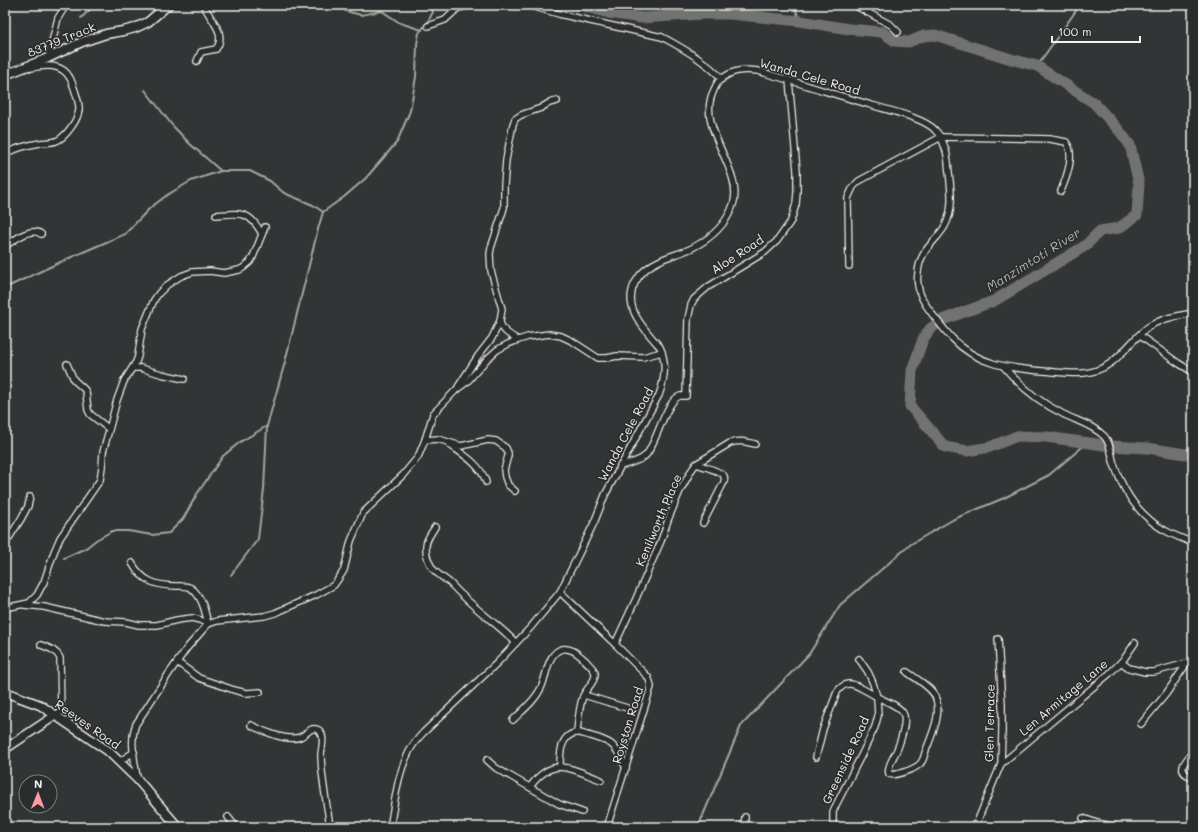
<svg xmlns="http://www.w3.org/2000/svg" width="1198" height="832" viewBox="0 0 1198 832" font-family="Mali,sans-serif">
<rect width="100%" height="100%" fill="#323535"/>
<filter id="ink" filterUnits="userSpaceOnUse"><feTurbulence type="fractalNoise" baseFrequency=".025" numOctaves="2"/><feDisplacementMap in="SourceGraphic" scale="8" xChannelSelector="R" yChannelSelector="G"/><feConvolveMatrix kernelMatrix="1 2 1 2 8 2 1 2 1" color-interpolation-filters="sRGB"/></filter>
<g filter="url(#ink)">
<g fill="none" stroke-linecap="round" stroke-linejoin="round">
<g stroke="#a6a5a0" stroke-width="2">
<path d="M335,5l11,6 15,4 21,-4 18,12 22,7"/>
<path d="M794,5l6,16"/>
<path d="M81,18l14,-13"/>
<path d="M1037,66l43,-61"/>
<path d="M145,90l27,35 18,19 31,27"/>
<path d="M5,288l62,-29 58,-25 25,-26 17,-13 24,-14 30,-10h29l20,10 14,12 29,12 10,7"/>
<path d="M64,558l22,-10 10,-8 16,-9h16l24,4 17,-2 14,-14 14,-25 26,-38 17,-14 27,-16"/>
<path d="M231,575l27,-36 6,-50 3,-63 18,-64 33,-133 5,-17 21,-15 22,-19 31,-36 13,-31 6,-34 1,-33 2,-11 8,-10 6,-11 -3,-7"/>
<path d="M698,827l43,-101 68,-72 31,-49 71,-61 43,-25 50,-21 45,-23 38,-32"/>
</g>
<path stroke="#727370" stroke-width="11" d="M580,5l29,8 33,5 60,-4h28l70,7 49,8 33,3 13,9 14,1 14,-6 12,-1 76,24 26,7 57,37 24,26 12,16 9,39 -2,31 -18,13 -19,3 -15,15 -91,55 -52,19 -12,9 -7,10 -11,32 -2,35 35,41 22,4 23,-4 27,-11 29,1 65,9 36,2 38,6 8,-1"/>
<defs>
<g id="street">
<path d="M528,5l31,9 103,23c21,11 45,25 60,42"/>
<path d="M854,5l37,20 7,7"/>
<path d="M428,26l17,-6 13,-12 15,-3"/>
<path d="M48,58l10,-40 8,-13"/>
<path d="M197,61l4,-9 15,-3c12,-16 -7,-30 -12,-44"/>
<path d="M5,154c10,-6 23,-9 35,-11 5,-1 11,0 16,-2 9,-3 22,-21 23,-31 1,-6 -6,-26 -9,-32 -8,-15 -25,-13 -39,-10"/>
<path d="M216,215c24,-2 33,-5 46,19"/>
<path d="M5,246c8,-5 26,-20 36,-12"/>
<path d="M849,266l-1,-68 5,-11 6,-6 82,-44 67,1 42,1 16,3c10,12 0,37 -5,49"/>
<path d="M500,322c2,9 10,13 18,18"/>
<path d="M1139,335l39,28 15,9"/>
<path d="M67,364l7,16 10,9 2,3 2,18 2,4 19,15"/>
<path d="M1004,367c16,19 37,36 59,47 14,7 30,11 41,22 7,7 7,19 10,28 7,21 19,42 36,56 12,11 29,17 43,23"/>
<path d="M133,368h8l20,6 23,5"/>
<path d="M458,387l20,-31 14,-18 8,-17 2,-12 -11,-38 -1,-17 1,-6 13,-40v-23l2,-25 7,-36 2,-5 6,-4 20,-7 8,-5 8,-2"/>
<path d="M425,440l13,-1 23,7 27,-6 8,1 10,7 2,5v3l-4,14 1,7 3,8 7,6"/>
<path d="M450,445c14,10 31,20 36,37"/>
<path d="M696,464c6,2 25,7 28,12 1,3 0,7 -2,10l-19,37"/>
<path d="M620,466c8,-2 21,-5 26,-11 10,-11 20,-55 34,-59 2,0 4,0 6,0l2,-77 3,-14 3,-6 14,-12 57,-35 12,-11 14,-20 5,-17 1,-12v-21l-8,-91"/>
<path d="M435,527c-4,7 -10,13 -9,22 0,8 3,14 7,20 5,6 11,9 17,14 4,4 8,9 13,13 17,17 37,30 53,47"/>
<path d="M5,544l16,-25 7,-13 2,-9"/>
<path d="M132,563c10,18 24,23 44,23 5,0 11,-1 15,2 11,8 14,23 17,36"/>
<path d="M560,592l55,52 33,33 2,5 1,5 -44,140"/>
<path d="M24,605l20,2 61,14 21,1 13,3h18l20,-5 15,-2 8,2 8,4"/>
<path d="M5,608l24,-5 8,-8 7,-13 10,-30 6,-14 40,-58 2,-13 1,-15 14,-52 7,-19 12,-19 2,-6 4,-27 12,-29 5,-7 8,-8 14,-9 11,-4 18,-1 14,2 15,-3 4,-2 7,-6 3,-5 12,-30"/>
<path d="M615,644l20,-43 26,-60 7,-21 12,-29 11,-20 5,-7 34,-21c9,-3 16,-1 25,1"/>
<path d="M41,645c8,3 15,5 19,13l1,54 -5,3"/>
<path d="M177,662l22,16 35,12 12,3 14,-1"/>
<path d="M1121,662l8,6 16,4h9l33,-9 6,-3"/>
<path d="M584,695l43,13"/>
<path d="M513,720c10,-10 22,-19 28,-32 6,-12 6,-35 21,-39 9,-2 16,5 23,11 3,4 11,10 10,15 0,7 -9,14 -12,21 -4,11 -5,24 -6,36"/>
<path d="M1141,724l25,-30 21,-31"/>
<path d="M251,725c11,6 37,17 49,12 6,-2 10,-10 16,-8 10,2 6,18 5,25 0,24 6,49 9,73"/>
<path d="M1193,752c-7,8 -19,20 0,25"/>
<path d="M816,757l7,-28 14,-37c7,-10 14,-10 24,-4 6,3 11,6 16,9 8,4 21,8 26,16 5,8 -4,33 -8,41 -3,6 -8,14 -6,20 4,2 7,0 12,-1 6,-2 14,-4 19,-9 3,-3 4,-7 5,-11 6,-17 18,-39 10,-57 -4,-9 -20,-18 -28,-24"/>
<path d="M487,760l9,8 63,36 23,8"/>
<path d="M120,761l14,-9"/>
<path d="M1001,764l108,-90 15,-15 11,-16"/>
<path d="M560,766c0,-11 0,-31 16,-33 4,-1 10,2 15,3 6,2 14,4 20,8 7,5 11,17 15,24"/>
<path d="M137,778c-2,-17 -8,-37 -1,-54l34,-52 17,-24 21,-24 9,-3 47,-5 11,-3 41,-18 18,-10 7,-10 3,-5 7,-29 12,-28 40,-38 15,-18 7,-17 8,-26 23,-24 12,-9 19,-22 10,-9 11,-6 10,-4 10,-3 21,-3 12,2 11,5 26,17h9l10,-2 26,1 19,-5"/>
<path d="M530,787c23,-32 41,-18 71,-7"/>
<path d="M228,817l8,10"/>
<path d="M1083,818l14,5 20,4"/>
<path d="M390,827c5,-25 7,-52 19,-75 4,-8 9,-14 15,-20l73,-69 34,-36 29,-35 34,-69 11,-28 54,-100c6,-16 8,-32 1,-48 -8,-9 -19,-21 -24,-31 -13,-24 2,-46 25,-56 10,-5 21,-7 31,-12 18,-9 34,-23 41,-43 12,-34 -37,-76 -20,-113 2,-4 3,-8 6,-11 12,-11 24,-12 39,-10 38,11 76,23 113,34 17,5 53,13 64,25 5,5 8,11 10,18 3,7 3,16 4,24 2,18 5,37 -4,54 -2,4 -5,7 -8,11 -10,11 -18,20 -19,36 -3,18 7,32 18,46 5,6 10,13 16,19 25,27 56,30 91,33 14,1 28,3 41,2 32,-3 41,-28 63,-45 13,-10 31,-12 46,-15"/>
<path d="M744,827l1,-10"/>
<path d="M833,827v-15l3,-7 27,-53 12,-25 3,-11 -1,-19 -4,-14 -5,-11 -9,-13"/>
<path d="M975,827l26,-63 1,-33v-26l-4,-66"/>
</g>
<g id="secondary">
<path d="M5,75l43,-17 34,-16 24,-8 17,-3 12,-3 13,-6 20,-17"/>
<path d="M5,692l35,13 68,46 29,28 41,48"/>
<path d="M5,749l51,-34"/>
</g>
</defs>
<use href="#street" stroke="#f4f1e8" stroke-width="8"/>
<use href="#secondary" stroke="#f4f1e8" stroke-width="11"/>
<use href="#street" stroke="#2a2d2e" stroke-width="5.5"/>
<use href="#secondary" stroke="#2a2d2e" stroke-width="8"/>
</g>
</g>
<g text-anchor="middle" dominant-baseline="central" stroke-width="3.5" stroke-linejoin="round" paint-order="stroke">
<g font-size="12" fill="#f4f1e8" stroke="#2a2d2e">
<text transform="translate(61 39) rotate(-22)">83779 Track</text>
<text transform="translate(810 76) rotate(16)">Wanda Cele Road</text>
<text transform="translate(737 254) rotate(-33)">Aloe Road</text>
<text transform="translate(625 434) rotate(-62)">Wanda Cele Road</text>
<text transform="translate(658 520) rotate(-67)">Kenilworth Place</text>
<text transform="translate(1063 697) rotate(-40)">Len Armitage Lane</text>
<text transform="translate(989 723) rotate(-89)">Glen Terrace</text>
<text transform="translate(88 724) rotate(35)">Reeves Road</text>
<text transform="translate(627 725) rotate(-73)">Royston Road</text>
<text transform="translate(845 760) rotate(-65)">Greenside Road</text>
</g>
<g font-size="13" font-style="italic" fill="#b3b2ac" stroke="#2a2d2e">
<text transform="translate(1033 259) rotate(-32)">Manzimtoti River</text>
</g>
</g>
<rect width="1198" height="832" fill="none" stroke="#2a2d2e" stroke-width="20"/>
<rect x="10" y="10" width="1178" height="812" fill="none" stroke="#f4f1e8" stroke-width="1.5" filter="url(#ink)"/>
<g transform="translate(38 794) rotate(1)"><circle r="19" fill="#2a2d2e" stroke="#7b7b78"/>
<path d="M0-3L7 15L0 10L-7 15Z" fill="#ff9aa2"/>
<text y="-6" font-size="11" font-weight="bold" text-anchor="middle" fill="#f4f1e8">N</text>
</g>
<path d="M1052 36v6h88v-6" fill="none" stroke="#f4f1e8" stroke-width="2"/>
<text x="1058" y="36" font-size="12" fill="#f4f1e8" stroke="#2a2d2e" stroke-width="3" paint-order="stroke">100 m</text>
</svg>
